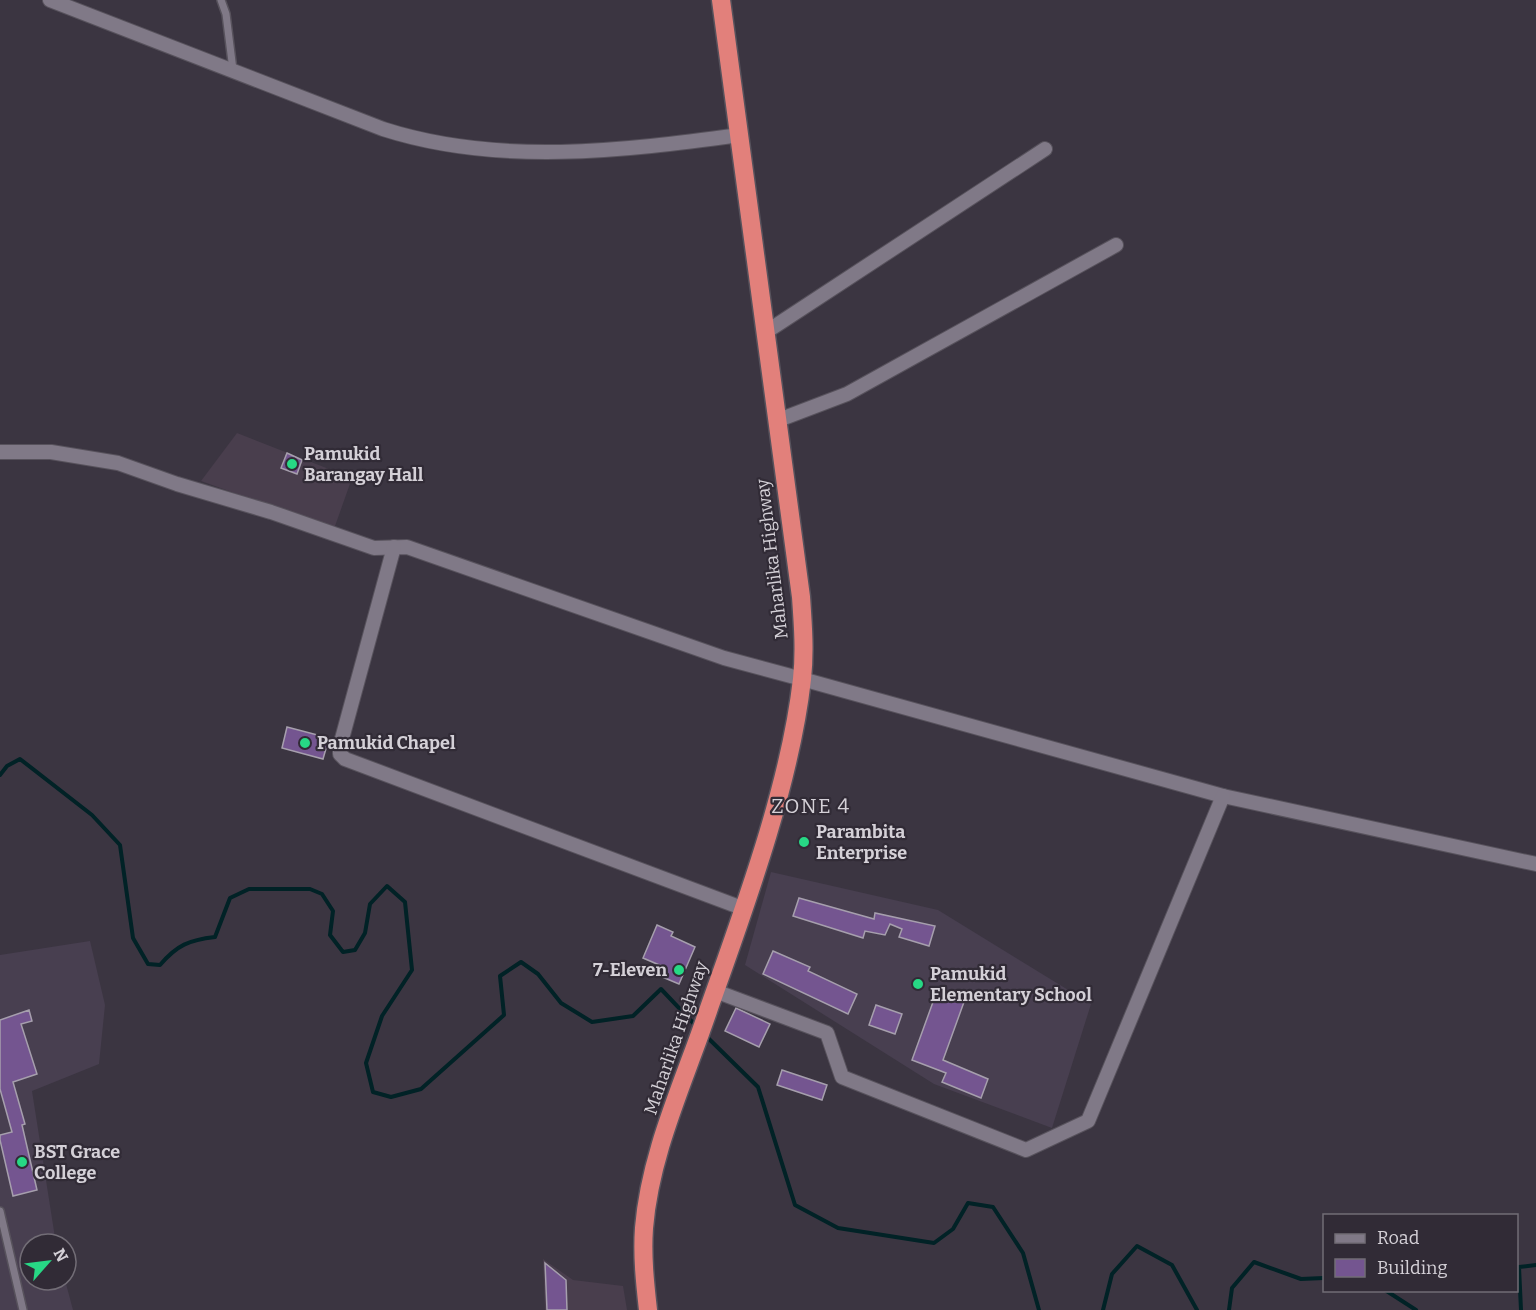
<svg xmlns="http://www.w3.org/2000/svg" width="1536" height="1310" viewBox="0 0 1536 1310" font-family="Bitter,serif">
<rect width="100%" height="100%" fill="#3b3541"/>
<g fill="#493e4d">
<path d="M237,433l115,45 -18,51 -133,-48z"/>
<path d="M543,1259l30,21 50,6 4,24h-82z"/>
</g>
<g fill="#483f50">
<path d="M771,872l167,38 153,94 -39,124 -118,-44 -189,-119z"/>
<path d="M90,941l15,64 -6,59 -67,27 24,153h-26v36h35l8,30h-73v-355z"/>
</g>
<g fill="none" stroke-linecap="round" stroke-linejoin="round">
<g stroke="#012226" stroke-width="4">
<path d="M0,775l7,-9 13,-7 72,56 28,30 13,93 15,26 12,1c17,-20 29,-25 55,-28l15,-39 19,-9h61l12,5 11,17 -3,24 13,17 12,-2 10,-17 5,-29 17,-18 18,16 7,68 -30,46 -16,47 7,29 18,5 30,-8 83,-74 -4,-39 21,-14 17,12 23,29 31,19 41,-6 28,-27 36,38"/>
<path d="M706,1036l52,51 37,118 43,23 96,15 19,-14 15,-26 25,4 30,46 16,57"/>
<path d="M1385,1290l31,20"/>
<path d="M1103,1310l9,-36 25,-28 35,19 25,45"/>
<path d="M1229,1310l3,-22 22,-26 47,17 23,-1"/>
<path d="M1521,1310l-2,-43 17,-2"/>
</g>
</g>
<g fill="#745590" stroke="#a69fad" stroke-width="1.5">
<path d="M287,453l15,7 -5,14 -16,-6z"/>
<path d="M287,727l42,11 -6,21 -41,-11z"/>
<path d="M799,898l75,21 1,-6 60,13 -6,20 -30,-9 3,-8 -12,-5 -5,11 -20,-4 -2,7 -70,-22z"/>
<path d="M657,925l16,7 -2,4 24,11 -16,37 -19,-8 4,-9 -21,-9z"/>
<path d="M773,951l37,16 -2,4 49,23 -9,20 -85,-40z"/>
<path d="M937,991l27,11 -21,58 45,19 -7,19 -39,-16 4,-9 -34,-13z"/>
<path d="M876,1005l26,9 -7,20 -26,-9z"/>
<path d="M736,1008l34,16 -11,23 -34,-16z"/>
<path d="M29,1010l3,11 -11,3 16,50 -24,8 12,42 -3,1 15,65 -24,6 -13,-56v-5l12,-3 -12,-43v-69z"/>
<path d="M782,1070l45,15 -5,15 -45,-15z"/>
<path d="M545,1263l21,17 1,30h-20z"/>
</g>
<g fill="none" stroke-linecap="round" stroke-linejoin="round">
<defs>
<g id="lane">
<path d="M221,0l5,14 7,56"/>
<path d="M0,1211l23,99"/>
</g>
<g id="street">
<path d="M50,0l333,129c115,37 240,22 357,6"/>
<path d="M766,332l279,-183"/>
<path d="M776,421l71,-27 269,-149"/>
<path d="M0,452h51l67,11 59,21 94,28 103,36 33,-1 317,111 78,21 421,117 313,68"/>
<path d="M394,547l-54,199v8l5,5 397,149"/>
<path d="M715,991l112,42 15,44 184,73 62,-29 135,-325"/>
</g>
<path id="highway" d="M648,1310c-3,-27 -6,-54 -4,-82 6,-75 40,-146 64,-217 36,-102 82,-225 94,-332 3,-27 1,-54 -1,-82l-80,-597"/>
</defs>
<use href="#lane" stroke="#57525c" stroke-width="10"/>
<use href="#street" stroke="#57525c" stroke-width="16"/>
<use href="#highway" stroke="#57525c" stroke-width="21"/>
<use href="#lane" stroke="#807987" stroke-width="7"/>
<use href="#street" stroke="#807987" stroke-width="14"/>
<use href="#highway" stroke="#e2807b" stroke-width="18"/>
</g>
<g fill="#27d885" stroke="#312b36" stroke-width="2">
<circle cx="292" cy="464" r="6"/>
<circle cx="305" cy="743" r="6"/>
<circle cx="804" cy="842" r="6"/>
<circle cx="679" cy="970" r="6"/>
<circle cx="918" cy="984" r="6"/>
<circle cx="22" cy="1162" r="6"/>
</g>
<g text-anchor="middle" dominant-baseline="central" stroke-width="4.5" stroke-linejoin="round" paint-order="stroke">
<g font-size="18" font-weight="bold" fill="#d4d0d7" stroke="#312b36" text-anchor="start">
<text x="304" y="454">Pamukid<tspan x="304" dy="21">Barangay Hall</tspan></text>
<text x="317" y="743">Pamukid Chapel</text>
<text x="816" y="832">Parambita<tspan x="816" dy="21">Enterprise</tspan></text>
<text x="667" y="970" text-anchor="end">7-Eleven</text>
<text x="930" y="974">Pamukid<tspan x="930" dy="21">Elementary School</tspan></text>
<text x="34" y="1152">BST Grace<tspan x="34" dy="21">College</tspan></text>
</g>
<g font-size="18" fill="#d4d0d7" stroke="#312b36">
<text transform="translate(772 559) rotate(-97)">Maharlika Highway</text>
<text transform="translate(676 1038) rotate(-71)">Maharlika Highway</text>
</g>
<g font-size="20" letter-spacing="1.5" fill="#d4d0d7" stroke="#312b36">
<text x="811" y="806">ZONE 4</text>
</g>
</g>
<rect x="1323" y="1214" width="195" height="78" fill="#312b36" stroke="#726d76" stroke-width="1.5"/>
<rect x="1335" y="1234" width="30" height="9" fill="#807987" stroke="#726d76" stroke-width="1.5"/>
<text x="1377" y="1244" font-size="18" fill="#d4d0d7">Road</text>
<rect x="1335" y="1259" width="30" height="18" fill="#745590" stroke="#726d76" stroke-width="1.5"/>
<text x="1377" y="1274" font-size="18" fill="#d4d0d7">Building</text>
<g transform="translate(48 1262) rotate(62)"><circle r="28" fill="#312b36" stroke="#726d76" stroke-width="1.5"/>
<path d="M0-4.5L10 22L0 15L-10 22Z" fill="#27d885"/>
<text y="-9" font-size="16" font-weight="bold" text-anchor="middle" fill="#d4d0d7">N</text>
</g>
</svg>
